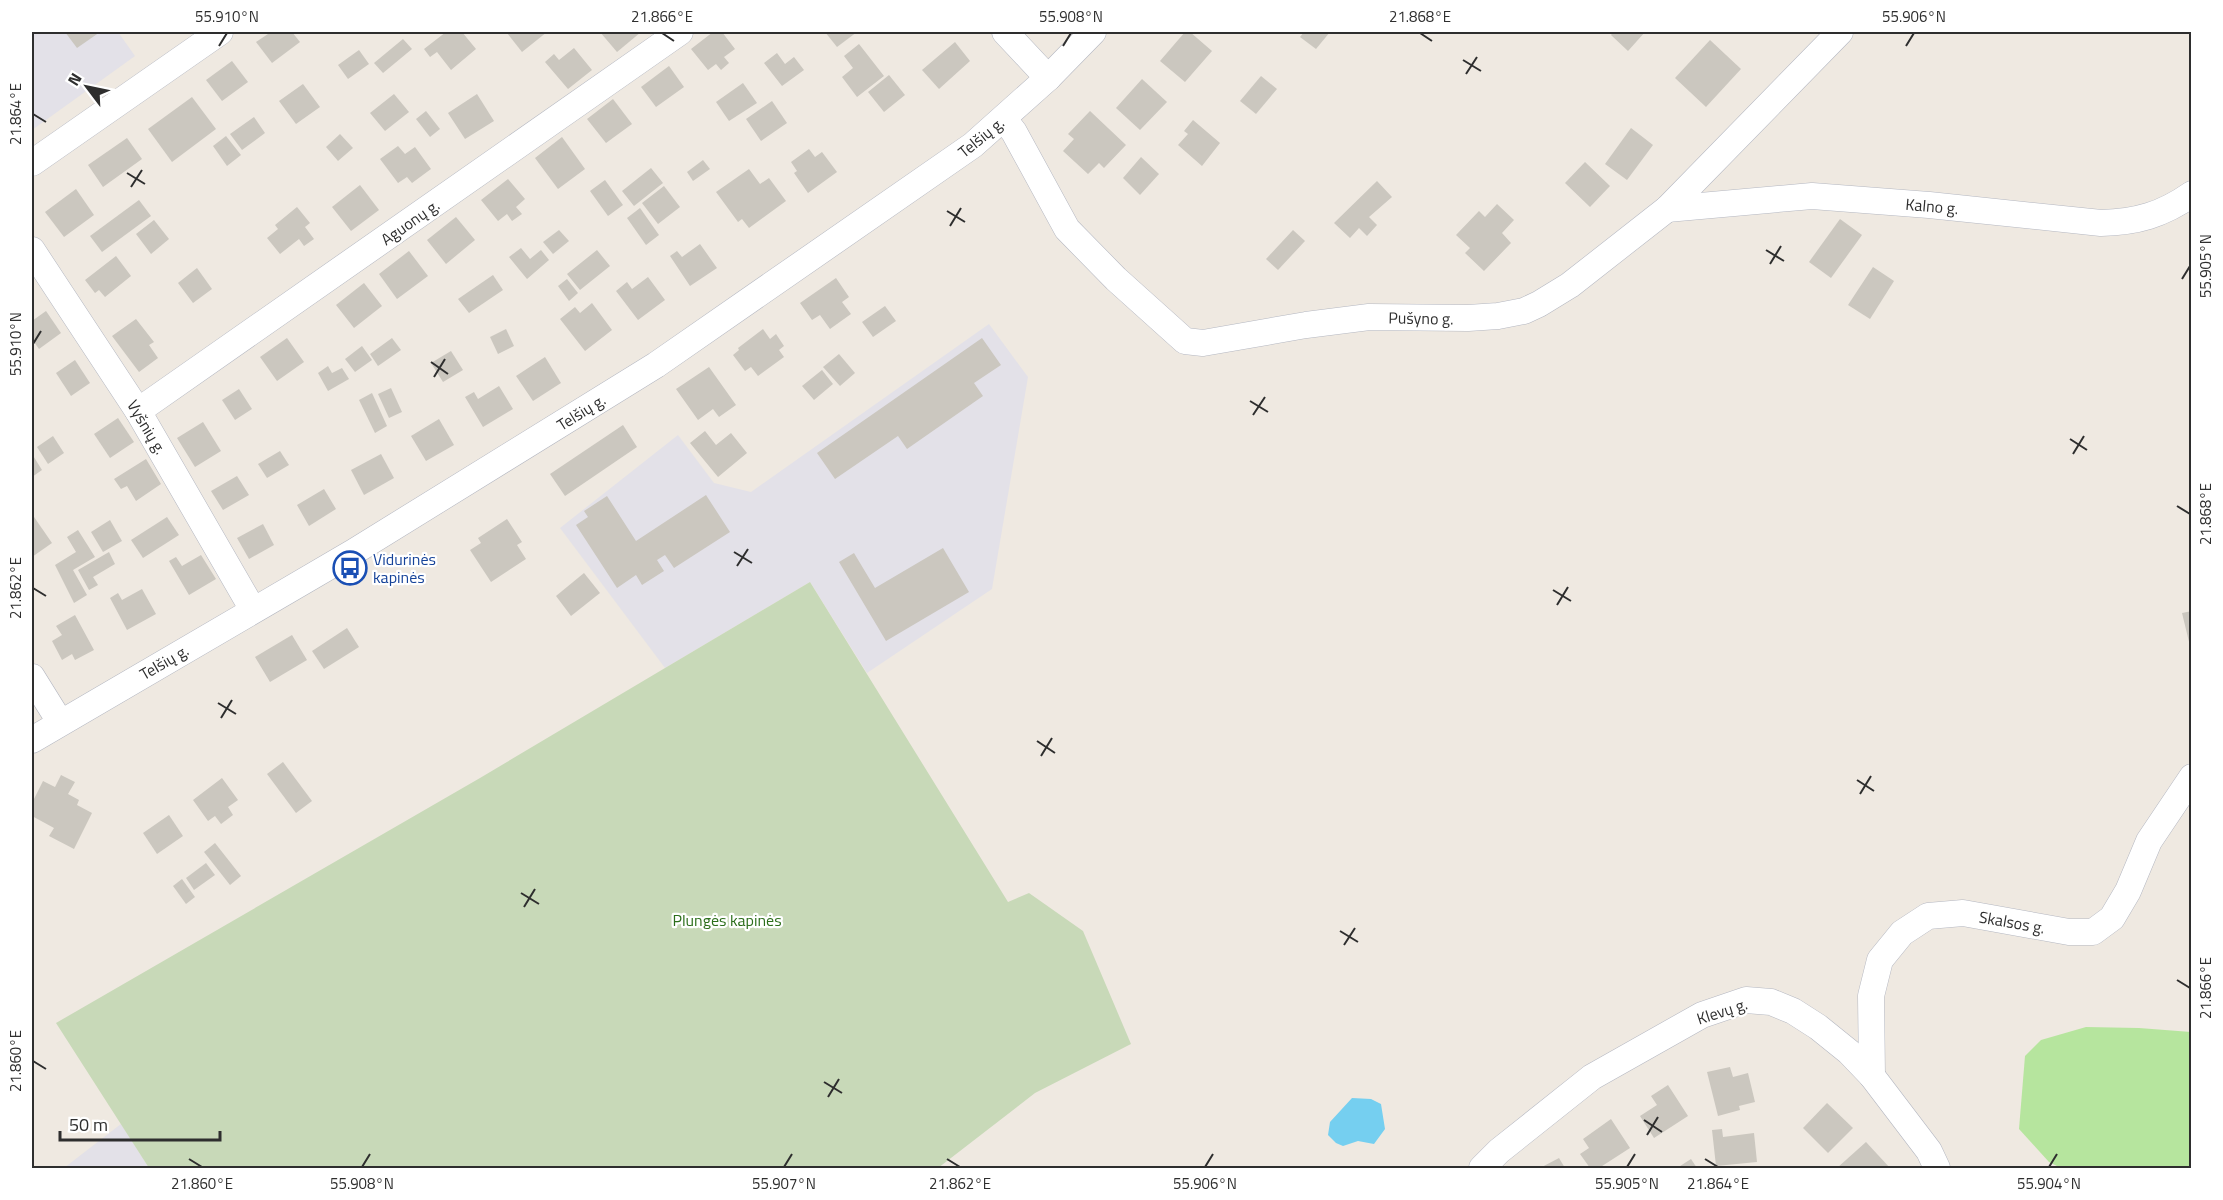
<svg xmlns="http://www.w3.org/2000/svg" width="2223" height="1200" viewBox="0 0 2223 1200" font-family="'Titillium Web',sans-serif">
<rect width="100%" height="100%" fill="#efe9e1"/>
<g fill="#e3e1e8">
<path d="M32,32h86l17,24 -103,74z"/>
<path d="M989,324l39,53 -36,212 -125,84 -57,-91 -145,86 -105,-140 118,-93 36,48 37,9z"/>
<path d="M121,1124l28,44h-85z"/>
</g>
<path fill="#b6e59e" d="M2086,1027l53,1 52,4v136h-130l-12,-6 -30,-33 6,-73 16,-16z"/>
<path fill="#c8d9b8" d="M810,582l198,320 21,-9 54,38 48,113 -96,49 -97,75h-789l-93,-145 424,-245z"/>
<path fill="#75cff0" d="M1352,1098l19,1 10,5 4,25 -11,15 -16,-3 -15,5 -7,-3 -8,-8 2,-13z"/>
<g fill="#cbc7bf">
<path d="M65,32h35l-23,16z"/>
<path d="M271,32h21l8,10 -28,21 -16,-21z"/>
<path d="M446,32h16l14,17 -25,21 -14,-18 -7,5 -6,-8z"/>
<path d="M509,32h38l-25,20 -15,-19z"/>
<path d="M600,32h41l-24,20z"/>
<path d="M713,32h9l13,17 -11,8 5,6 -8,7 -5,-6 -8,6 -17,-21z"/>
<path d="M825,32h32l-20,15z"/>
<path d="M1185,32h5l22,19 -27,31 -25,-21z"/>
<path d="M1304,32h26l-14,17 -16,-12z"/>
<path d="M1613,32h32l-17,19 -17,-16z"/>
<path d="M403,39l9,10 -29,24 -9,-10z"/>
<path d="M1710,40l31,29 -35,38 -31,-29z"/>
<path d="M955,42l15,19 -31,28 -17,-19z"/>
<path d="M859,44l25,32 -27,21 -15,-20 11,-9 -9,-12z"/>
<path d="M574,48l18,22 -24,19 -23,-27 9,-8 5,6z"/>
<path d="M359,50l10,14 -21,15 -10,-14z"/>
<path d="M777,53l8,11 9,-7 10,13 -22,16 -18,-23z"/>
<path d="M232,61l16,21 -26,19 -16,-21z"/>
<path d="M669,66l15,21 -28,20 -15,-20z"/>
<path d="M889,75l16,20 -21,17 -16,-20z"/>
<path d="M1261,76l16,13 -21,25 -16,-13z"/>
<path d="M1142,79l25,23 -27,28 -24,-22z"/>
<path d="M743,83l14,20 -28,18 -13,-19z"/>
<path d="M303,84l17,23 -24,17 -17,-23z"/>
<path d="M394,94l15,18 -24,19 -15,-18z"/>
<path d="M477,94l17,27 -29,18 -17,-26z"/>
<path d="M192,97l24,32 -44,33 -24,-33z"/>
<path d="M613,99l19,25 -26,19 -19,-24z"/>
<path d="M772,101l15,22 -26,18 -15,-22z"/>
<path d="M426,111l14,18 -10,8 -14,-18z"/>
<path d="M1090,111l36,34 -22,23 -5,-5 -11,11 -25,-23 11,-12 -6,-5z"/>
<path d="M254,117l11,16 -23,17 -12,-16z"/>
<path d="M1193,120l27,23 -18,23 -24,-21 10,-11 -4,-3z"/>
<path d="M1631,128l22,17 -26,35 -22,-16z"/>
<path d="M340,134l13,14 -15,13 -12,-14z"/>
<path d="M226,136l15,19 -14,11 -14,-20z"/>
<path d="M562,137l23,32 -27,20 -23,-31z"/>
<path d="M127,138l15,21 -39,28 -15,-22z"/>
<path d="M398,146l7,8 10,-7 16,22 -19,14 -5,-6 -9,6 -18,-24z"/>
<path d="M809,149l6,8 7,-5 15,20 -29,21 -14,-20 3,-2 -6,-9z"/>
<path d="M1141,157l18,17 -19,21 -17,-17z"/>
<path d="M703,160l7,9 -17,12 -6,-9z"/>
<path d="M1585,162l25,24 -20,21 -25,-24z"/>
<path d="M651,168l12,15 -29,23 -12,-15z"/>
<path d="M749,169l11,15 9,-6 17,23 -37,27 -7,-9 -4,3 -22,-30z"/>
<path d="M508,179l17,20 -9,8 6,7 -10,7 -5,-7 -9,7 -17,-21z"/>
<path d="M605,180l18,25 -15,11 -18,-25z"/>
<path d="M1377,181l15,16 -23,20 8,8 -10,11 -8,-8 -9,10 -16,-15z"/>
<path d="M360,185l19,25 -28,21 -19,-24z"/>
<path d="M664,186l16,21 -22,17 -16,-21z"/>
<path d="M76,189l18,26 -30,22 -19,-25z"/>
<path d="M139,200l12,16 -49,36 -12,-16z"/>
<path d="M1497,204l17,16 -12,13 9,10 -27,28 -19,-18 5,-5 -14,-13 23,-24 6,6z"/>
<path d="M297,207l13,16 -5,4 9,12 -10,7 -5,-7 -19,15 -13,-16 11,-9 -3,-4z"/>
<path d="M640,208l19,27 -13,10 -19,-27z"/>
<path d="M456,217l19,23 -29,24 -19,-24z"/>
<path d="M1840,219l22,16 -31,43 -22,-16z"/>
<path d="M154,220l15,19 -18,15 -15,-20z"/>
<path d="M559,230l10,11 -16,13 -10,-12z"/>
<path d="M1293,230l12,11 -27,29 -12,-11z"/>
<path d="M700,244l17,24 -27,18 -20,-30 7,-5 5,6z"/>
<path d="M521,248l9,11 11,-9 8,10 -22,19 -18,-22z"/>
<path d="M597,250l13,16 -30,24 -13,-16z"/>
<path d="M409,251l19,25 -31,23 -18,-25z"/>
<path d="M116,256l15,20 -26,21 -6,-7 -4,3 -10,-13z"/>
<path d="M1873,267l21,14 -24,38 -22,-14z"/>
<path d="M197,268l15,21 -19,14 -15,-20z"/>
<path d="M493,275l10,15 -34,23 -11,-14z"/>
<path d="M648,277l17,23 -27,20 -22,-29 11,-9 5,7z"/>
<path d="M836,278l13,19 -7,5 9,12 -21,15 -10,-14 -8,5 -12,-17z"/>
<path d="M567,279l11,14 -9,8 -11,-15z"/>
<path d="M364,283l18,23 -28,22 -18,-23z"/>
<path d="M592,303l20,27 -27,21 -25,-32 15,-12 5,6z"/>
<path d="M885,306l11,15 -23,16 -11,-15z"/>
<path d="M46,311l15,22 -22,16 -7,-10v-18z"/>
<path d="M136,319l18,23 -5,3 9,13 -19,14 -27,-36z"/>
<path d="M506,329l8,17 -16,8 -8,-17z"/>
<path d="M763,329l7,10 6,-5 8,12 -5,4 5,7 -26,19 -7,-9 -6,4 -12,-16 6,-5 -1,-2z"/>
<path d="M287,338l17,24 -27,19 -17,-24z"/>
<path d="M392,338l9,12 -23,16 -8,-12z"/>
<path d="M982,338l19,27 -27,18 9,13 -76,53 -9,-13 -63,43 -18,-26z"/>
<path d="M362,346l10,14 -17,12 -10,-13z"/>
<path d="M451,351l12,19 -20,12 -12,-19z"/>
<path d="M839,354l16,19 -15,13 -17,-19z"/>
<path d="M545,357l16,26 -28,18 -17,-25z"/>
<path d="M75,360l15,23 -19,13 -15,-23z"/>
<path d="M328,366l4,7 10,-5 7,11 -21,12 -10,-18z"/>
<path d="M709,367l27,38 -17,12 -6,-8 -15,11 -22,-31z"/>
<path d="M822,370l11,14 -19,16 -12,-14z"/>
<path d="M499,386l14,23 -30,18 -18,-30 9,-5 4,7z"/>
<path d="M391,388l11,24 -13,6 -11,-24z"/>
<path d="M239,389l13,20 -17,11 -13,-20z"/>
<path d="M372,393l15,33 -12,7 -16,-33z"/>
<path d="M118,418l16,24 -24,16 -16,-24z"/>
<path d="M439,419l15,26 -28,16 -15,-25z"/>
<path d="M203,422l18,29 -26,16 -18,-29z"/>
<path d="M623,425l14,22 -72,49 -15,-22z"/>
<path d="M705,431l11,14 15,-12 16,20 -29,24 -28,-34z"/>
<path d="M53,436l11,17 -16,11 -11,-17z"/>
<path d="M280,451l9,14 -22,13 -9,-14z"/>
<path d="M32,454l10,16 -10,7z"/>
<path d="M381,454l13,24 -30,17 -13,-25z"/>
<path d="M146,459l15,25 -25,17 -9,-15 -6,3 -7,-10z"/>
<path d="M237,476l12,19 -26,15 -12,-19z"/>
<path d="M324,489l12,20 -27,17 -12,-21z"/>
<path d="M706,495l24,37 -56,36 -9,-13 -8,5 7,11 -22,14 -6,-10 -19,13 -41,-63 12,-8 -4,-6 23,-15 29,45z"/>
<path d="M32,514l20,29 -20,14z"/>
<path d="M167,517l12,18 -36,23 -12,-18z"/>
<path d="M507,519l15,23 -5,3 9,14 -35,23 -21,-32 11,-7 -3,-5z"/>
<path d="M110,520l12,21 -19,11 -12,-20z"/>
<path d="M263,524l11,21 -25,14 -12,-21z"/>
<path d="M78,530l17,27 -22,13 14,25 -13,8 -19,-38 21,-13 -9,-15z"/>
<path d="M943,548l26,44 -83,49 -47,-79 15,-9 21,35z"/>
<path d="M109,552l6,12 -22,13 5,8 -9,5 -11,-20z"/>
<path d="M201,555l15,24 -27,16 -20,-34 7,-4 6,9z"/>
<path d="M584,573l16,20 -29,23 -15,-20z"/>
<path d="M142,589l14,25 -29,16 -17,-32 8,-5 4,7z"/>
<path d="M2192,611v39h-1l-9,-37z"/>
<path d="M75,615l19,35 -19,10 -3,-6 -10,6 -10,-19 10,-6 -6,-9z"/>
<path d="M347,628l12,19 -35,22 -12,-18z"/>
<path d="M292,635l15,25 -37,22 -15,-25z"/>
<path d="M283,762l29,39 -16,12 -29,-39z"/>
<path d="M61,775l14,7 -7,12 11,6 -2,5 15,8 -18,36 -25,-13 5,-8 -22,-12v-13l11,-22 12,6z"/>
<path d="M222,778l16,22 -10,7 5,8 -12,9 -6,-8 -7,5 -15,-21z"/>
<path d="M169,815l14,21 -26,18 -14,-21z"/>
<path d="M215,843l26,33 -11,9 -26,-33z"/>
<path d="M206,863l9,12 -21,15 -8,-12z"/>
<path d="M182,879l13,18 -9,7 -13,-18z"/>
<path d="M1730,1067l3,10 15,-4 7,29 -16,4 1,4 -22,6 -11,-44z"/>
<path d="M1668,1085l20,31 -34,22 -14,-22 17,-11 -6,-9z"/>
<path d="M1827,1103l26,25 -25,25 -25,-25z"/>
<path d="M1611,1119l19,29 -31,20h-9l-10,-14 9,-6 -6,-9z"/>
<path d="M1722,1129l1,8 31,-4 3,29 -41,4 -4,-36z"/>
<path d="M1866,1142l24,26h-53z"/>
<path d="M1559,1158l6,10h-25z"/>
<path d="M1691,1159l6,9h-20z"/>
</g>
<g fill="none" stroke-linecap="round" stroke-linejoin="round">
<defs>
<g id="minor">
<path d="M1005,32l43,46"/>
<path d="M1004,119l10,13 53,97 49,50 69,62 18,2 103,-18 63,-8 99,1 30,-2 26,-5 15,-7 31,-19 97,-76 173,-177"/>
<path d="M32,163l188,-131"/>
<path d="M1667,209l145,-13 117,9 172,18c36,-1 61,-8 91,-29"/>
<path d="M32,250l106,161 115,199"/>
<path d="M138,411l542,-379"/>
<path d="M32,677l28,45"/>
<path d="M32,740l320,-187 304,-188 317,-220 75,-67 45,-46"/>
<path d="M1872,1076l-1,-80 9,-36 22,-27 26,-17 35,-3 106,19h24l19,-14 16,-27 21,-50 43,-64"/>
<path d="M1482,1168l17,-17 93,-74 110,-62 44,-15 25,2 22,9 25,16 31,25 23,24 57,75 8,17"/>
</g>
</defs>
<use href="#minor" stroke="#b4b7c1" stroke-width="27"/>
<use href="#minor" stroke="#fff" stroke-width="26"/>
</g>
<path fill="none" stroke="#2e2e2e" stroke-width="2" d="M662,33l12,8M1420,33l12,8M219,46l8,-13M1063,46l8,-13M1906,46l8,-13M1463,60l18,11M1466,74l11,-17M33,114l13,8M127,173l18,11M131,187l11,-17M947,211l18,11M950,226l11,-18M1766,250l18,11M1770,264l11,-18M2182,279l8,-13M33,344l8,-13M431,362l17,12M434,377l11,-18M1250,401l18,11M1253,415l12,-18M2070,439l17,11M2073,454l11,-18M2177,506l13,8M734,552l18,11M737,566l11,-17M33,588l13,8M1553,590l18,11M1557,605l11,-18M218,703l18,11M221,718l11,-18M1037,741l18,12M1041,756l11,-18M1857,780l17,11M1860,794l11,-18M521,893l18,11M524,907l11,-18M1340,931l18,11M1344,945l11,-17M2177,980l13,8M33,1061l13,8M824,1082l18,11M828,1097l11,-18M1644,1120l18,12M1647,1135l11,-18M189,1159l13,8M947,1159l13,8M1705,1159l13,8M362,1167l8,-13M784,1167l8,-13M1205,1167l8,-13M1627,1167l8,-13M2049,1167l8,-13"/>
<defs>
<symbol id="bus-ring" viewBox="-11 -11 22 22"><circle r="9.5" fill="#fff" stroke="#1a4fb4" stroke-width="1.5"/><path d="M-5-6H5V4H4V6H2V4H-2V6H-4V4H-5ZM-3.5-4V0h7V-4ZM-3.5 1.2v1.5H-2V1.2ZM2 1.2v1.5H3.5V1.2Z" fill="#1a4fb4"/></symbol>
</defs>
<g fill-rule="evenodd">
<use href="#bus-ring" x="331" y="549" width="38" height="38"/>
</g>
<g text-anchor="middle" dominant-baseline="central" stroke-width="4.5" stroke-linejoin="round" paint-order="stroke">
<g font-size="16" fill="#2e2e2e" stroke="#fff">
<text transform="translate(981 137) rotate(-39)">Telšių g.</text>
<text transform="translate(1932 206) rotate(5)">Kalno g.</text>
<text transform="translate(410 222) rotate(-35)">Aguonų g.</text>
<text transform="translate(1421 318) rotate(1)">Pušyno g.</text>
<text transform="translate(581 412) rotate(-32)">Telšių g.</text>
<text transform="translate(147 427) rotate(59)">Vyšnių g.</text>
<text transform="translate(164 662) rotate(-30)">Telšių g.</text>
<text transform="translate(2012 922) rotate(10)">Skalsos g.</text>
<text transform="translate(1722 1011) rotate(-18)">Klevų g.</text>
</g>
<g font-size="16" fill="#164399" stroke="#fff" text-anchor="start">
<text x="373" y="559">Vidurinės<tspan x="373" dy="18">kapinės</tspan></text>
</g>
<g font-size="16" fill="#2c6e1b" stroke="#fff">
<text x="727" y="920">Plungės kapinės</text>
</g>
</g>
<rect width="2223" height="1200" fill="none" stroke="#ffffff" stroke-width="66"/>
<g transform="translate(87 87) rotate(302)" stroke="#ffffff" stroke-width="4.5" paint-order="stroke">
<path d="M0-4.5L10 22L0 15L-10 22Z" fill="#2e2e2e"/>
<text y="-9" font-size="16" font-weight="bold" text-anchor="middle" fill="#2e2e2e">N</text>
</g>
<path d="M60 1131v9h160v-9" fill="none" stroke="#2e2e2e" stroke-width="3"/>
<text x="69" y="1131" font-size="18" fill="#2e2e2e" stroke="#ffffff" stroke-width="4.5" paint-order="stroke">50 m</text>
<rect x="33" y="33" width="2157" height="1134" fill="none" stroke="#2e2e2e" stroke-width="2"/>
<g font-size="15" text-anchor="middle" fill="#2e2e2e">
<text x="227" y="22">55.910°N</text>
<text x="662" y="22">21.866°E</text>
<text x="1071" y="22">55.908°N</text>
<text x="1420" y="22">21.868°E</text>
<text x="1914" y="22">55.906°N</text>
<text transform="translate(16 114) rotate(-90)" y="5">21.864°E</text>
<text transform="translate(2206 266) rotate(-90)" y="5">55.905°N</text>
<text transform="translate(16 344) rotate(-90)" y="5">55.910°N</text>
<text transform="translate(2206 514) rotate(-90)" y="5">21.868°E</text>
<text transform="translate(16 588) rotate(-90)" y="5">21.862°E</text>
<text transform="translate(2206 988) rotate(-90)" y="5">21.866°E</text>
<text transform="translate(16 1061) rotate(-90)" y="5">21.860°E</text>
<text x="202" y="1189">21.860°E</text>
<text x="362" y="1189">55.908°N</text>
<text x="784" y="1189">55.907°N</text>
<text x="960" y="1189">21.862°E</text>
<text x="1205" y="1189">55.906°N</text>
<text x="1627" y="1189">55.905°N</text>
<text x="1718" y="1189">21.864°E</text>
<text x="2049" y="1189">55.904°N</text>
</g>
</svg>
